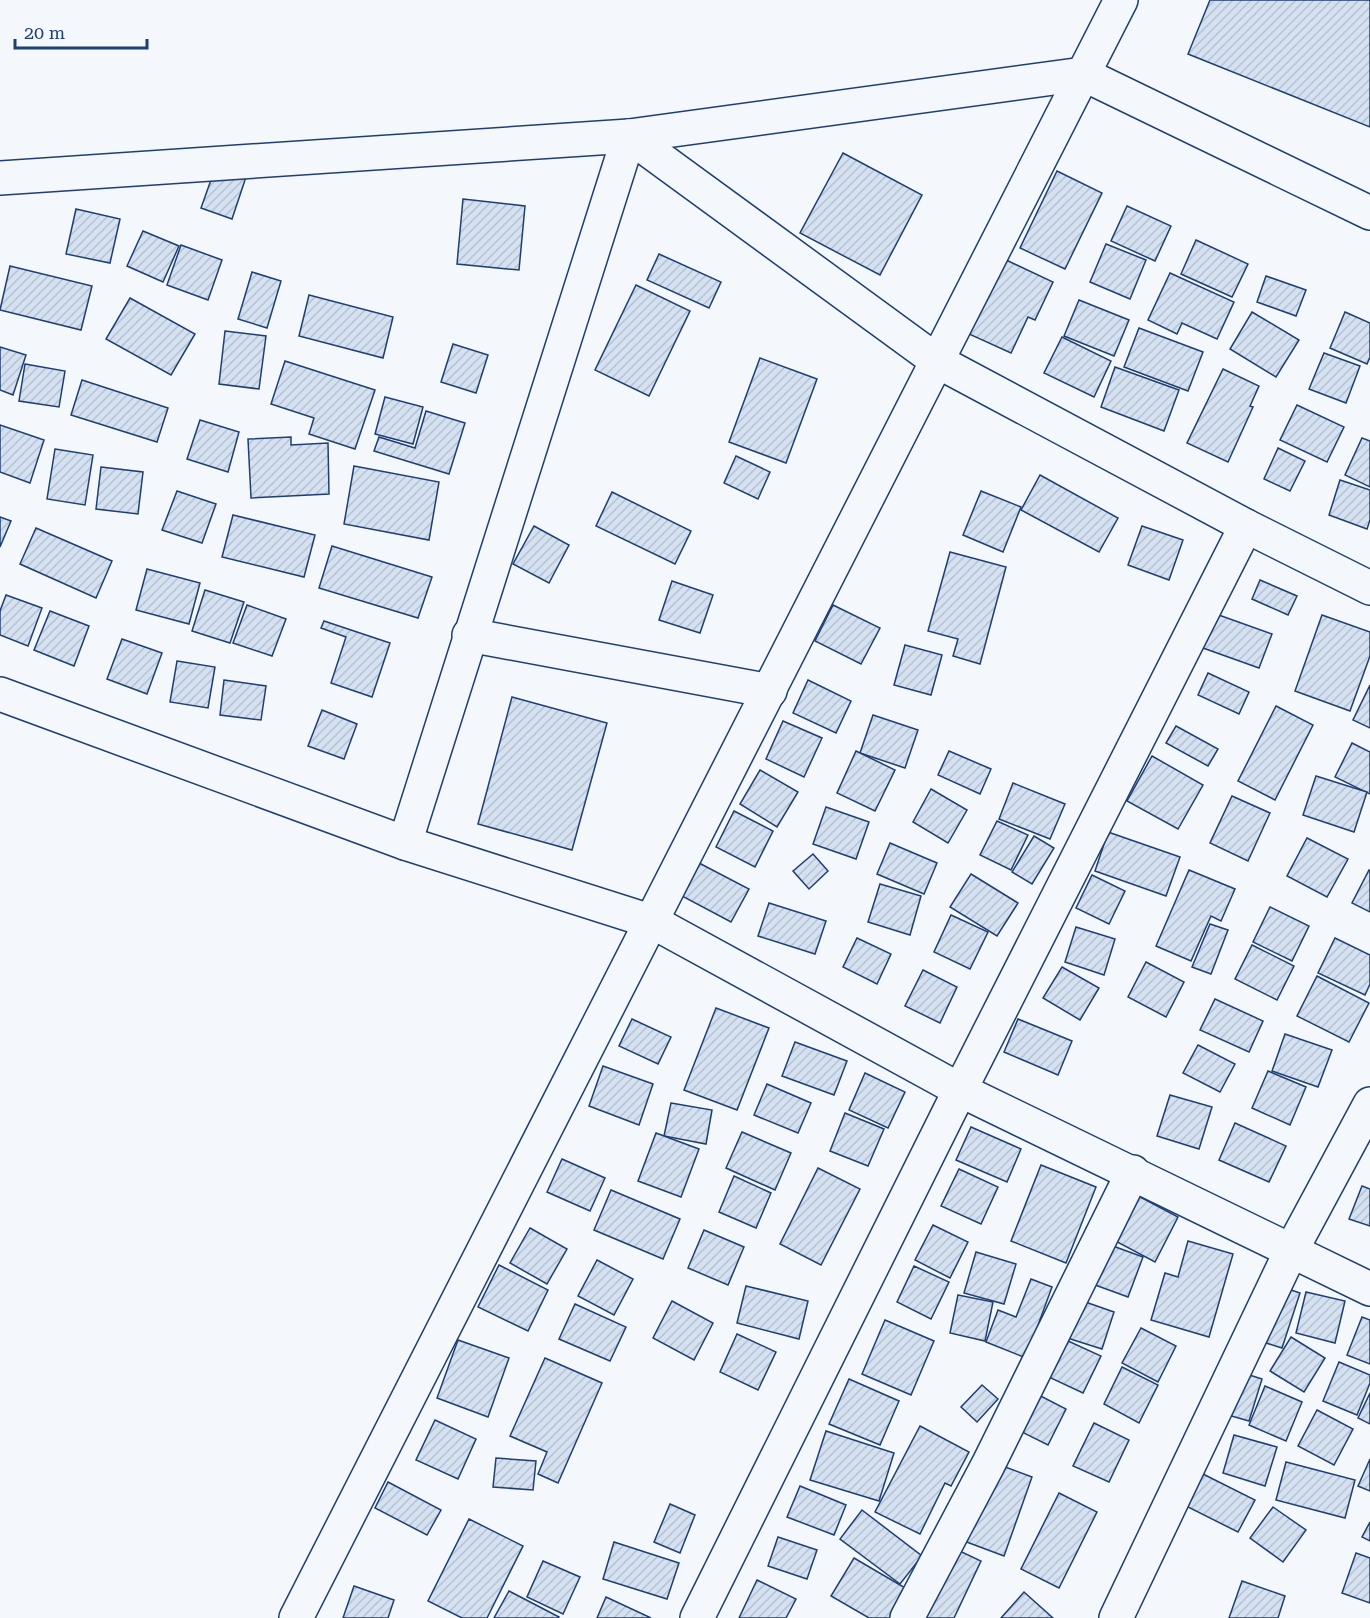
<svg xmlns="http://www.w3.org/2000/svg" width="1370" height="1618" viewBox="0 0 1370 1618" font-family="'Roboto Serif',serif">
<defs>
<pattern id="building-hatch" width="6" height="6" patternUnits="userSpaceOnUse" patternTransform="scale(1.5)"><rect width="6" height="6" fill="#d5e0f0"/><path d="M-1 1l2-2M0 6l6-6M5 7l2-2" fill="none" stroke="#b6c1d1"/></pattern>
</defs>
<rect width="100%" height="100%" fill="#f4f7fb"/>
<g fill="url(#building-hatch)" stroke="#1d3f73" stroke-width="1.5">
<path d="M1210,0h160v127l-182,-73z"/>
<path d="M843,153l79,42 -42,80 -80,-42z"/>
<path d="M217,163l30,11 -15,45 -31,-11z"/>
<path d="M1057,171l45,22 -37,76 -45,-21z"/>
<path d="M463,199l62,7 -6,64 -62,-6z"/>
<path d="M1127,206l44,20 -16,35 -44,-20z"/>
<path d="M76,209l44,10 -10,44 -44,-9z"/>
<path d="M143,231l36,15 -16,36 -36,-16z"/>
<path d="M1196,240l52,24 -16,33 -51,-23z"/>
<path d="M1106,244l40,16 -16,39 -40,-17z"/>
<path d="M181,245l41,15 -14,40 -41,-15z"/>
<path d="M659,254l62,28 -12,26 -62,-28z"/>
<path d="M1004,259l49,23 -18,38 -7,-3 -17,36 -42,-19z"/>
<path d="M10,266l82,20 -11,44 -81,-20z"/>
<path d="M252,272l29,9 -14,47 -29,-9z"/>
<path d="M1170,273l64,29 -17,37 -35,-16 -5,11 -29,-14z"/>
<path d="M1266,276l40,14 -10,26 -39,-14z"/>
<path d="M636,285l54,26 -41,85 -54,-26z"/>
<path d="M309,295l84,22 -10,41 -84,-22z"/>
<path d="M130,298l65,36 -24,41 -65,-36z"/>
<path d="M1079,300l50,20 -15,36 -50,-20z"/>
<path d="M1252,312l47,28 -23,37 -46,-28z"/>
<path d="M1345,312l25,11v34l-3,7 -37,-16z"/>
<path d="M1139,328l64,24 -15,39 -64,-24z"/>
<path d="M225,331l41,5 -7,53 -40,-5z"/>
<path d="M1062,337l49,24 -17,36 -50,-24z"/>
<path d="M453,344l35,11 -12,38 -35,-11z"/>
<path d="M0,347l26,8 -13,40 -13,-5z"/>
<path d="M1324,353l36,13 -14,37 -37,-14z"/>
<path d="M760,358l57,21 -31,84 -57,-21z"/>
<path d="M285,361l90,29 -20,59 -46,-15 5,-16 -43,-14z"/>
<path d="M25,364l40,7 -6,36 -40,-6z"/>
<path d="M1115,367l64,23 -15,41 -63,-24z"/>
<path d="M1223,369l36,17 -9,20 3,1 -25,55 -41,-19z"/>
<path d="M82,380l86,28 -11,34 -86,-27z"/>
<path d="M385,397l38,10 -10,37 -38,-10z"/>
<path d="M1297,405l47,22 -17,35 -47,-22z"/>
<path d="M426,411l39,12 -16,51 -75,-23 5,-14 36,11z"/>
<path d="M200,420l39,12 -11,40 -41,-13z"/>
<path d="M0,425l44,15 -14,43 -30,-11z"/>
<path d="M291,437v8l37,-2 1,51 -78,4 -3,-59z"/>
<path d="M1362,438l8,3v46l-25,-12z"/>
<path d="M1278,448l27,13 -15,30 -26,-12z"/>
<path d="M55,449l38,6 -8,50 -38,-6z"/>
<path d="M736,456l34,16 -12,27 -34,-16z"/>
<path d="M354,466l85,16 -10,58 -85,-16z"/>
<path d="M101,467l42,5 -5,42 -42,-5z"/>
<path d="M1040,475l78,43 -19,34 -78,-42z"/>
<path d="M1340,480l30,10v30l-3,9 -38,-14z"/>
<path d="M177,491l39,13 -14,39 -40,-13z"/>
<path d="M981,491l40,16 -18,45 -40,-17z"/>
<path d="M612,492l79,39 -16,33 -79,-38z"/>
<path d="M233,515l82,20 -11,42 -82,-20z"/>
<path d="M0,517l11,4 -11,26z"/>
<path d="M534,526l35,19 -20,38 -36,-19z"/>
<path d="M1142,526l41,14 -14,40 -41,-15z"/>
<path d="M36,528l76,33 -16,37 -76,-34z"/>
<path d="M332,546l100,31 -14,41 -99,-30z"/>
<path d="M950,552l56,15 -26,97 -27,-8 5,-17 -30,-8z"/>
<path d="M147,569l53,14 -11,41 -53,-14z"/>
<path d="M1260,580l37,16 -9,19 -36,-16z"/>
<path d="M672,581l41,14 -13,38 -41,-13z"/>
<path d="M205,590l39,12 -14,41 -38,-12z"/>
<path d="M6,595l36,13 -14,38 -28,-11v-24z"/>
<path d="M247,605l39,14 -14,37 -39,-13z"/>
<path d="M833,605l47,23 -19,36 -46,-23z"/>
<path d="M50,611l39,15 -15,40 -40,-16z"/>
<path d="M1216,614l56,20 -13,34 -56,-20z"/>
<path d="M1322,615l48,17v24l-20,55 -55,-20z"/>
<path d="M324,621l66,22 -18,54 -41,-14 15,-46 -25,-9z"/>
<path d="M122,639l40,14 -15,41 -40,-15z"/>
<path d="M905,645l37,10 -11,40 -37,-10z"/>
<path d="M177,661l38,6 -7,41 -38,-6z"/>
<path d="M1208,673l41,19 -10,22 -41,-19z"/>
<path d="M224,680l42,6 -5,34 -41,-5z"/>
<path d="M808,680l43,21 -15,32 -43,-20z"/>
<path d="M1370,685v43l-17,-8z"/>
<path d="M512,697l95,26 -35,127 -94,-26z"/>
<path d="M1276,706l37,19 -38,75 -37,-19z"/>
<path d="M322,710l35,14 -13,35 -36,-13z"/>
<path d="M873,715l45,15 -13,38 -45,-15z"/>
<path d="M783,721l39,17 -18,39 -38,-18z"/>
<path d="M1176,726l42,23 -10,17 -42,-23z"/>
<path d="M1352,743l18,9v42l-35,-17z"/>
<path d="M856,751l39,19 -20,41 -38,-18z"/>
<path d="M949,751l42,18 -11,25 -42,-19z"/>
<path d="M1152,756l51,29 -25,44 -51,-28z"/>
<path d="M760,770l38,22 -21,35 -37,-23z"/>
<path d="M1316,776l51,16 -13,40 -51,-17z"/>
<path d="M1013,783l52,21 -15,35 -51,-20z"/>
<path d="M931,789l36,21 -19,33 -35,-21z"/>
<path d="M1232,796l38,17 -22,48 -38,-18z"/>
<path d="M826,807l43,15 -13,37 -43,-15z"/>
<path d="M734,811l39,20 -18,36 -39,-20z"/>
<path d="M997,821l31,14 -17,35 -31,-15z"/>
<path d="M1108,832l72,25 -14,39 -71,-25z"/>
<path d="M1034,836l20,12 -22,36 -20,-12z"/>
<path d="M1307,838l41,21 -21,38 -40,-21z"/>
<path d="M890,843l47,20 -13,31 -47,-20z"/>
<path d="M813,854l15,17 -19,18 -16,-18z"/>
<path d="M699,863l50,26 -18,33 -49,-26z"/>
<path d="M1189,870l46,19 -14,32 -10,-5 -20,45 -35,-15z"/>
<path d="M1369,870l1,1v41l-18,-9z"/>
<path d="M971,874l47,29 -21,33 -47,-29z"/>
<path d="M1092,875l33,16 -16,33 -33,-16z"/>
<path d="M880,884l41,12 -11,39 -42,-13z"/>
<path d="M769,903l57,18 -11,33 -57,-18z"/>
<path d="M1270,907l39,19 -17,35 -39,-19z"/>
<path d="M951,915l37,17 -18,37 -36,-17z"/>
<path d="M1210,924l18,6 -17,44 -19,-7z"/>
<path d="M1076,927l39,12 -11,36 -39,-13z"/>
<path d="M857,938l34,16 -14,30 -34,-17z"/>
<path d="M1335,938l35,17v29l-5,11 -47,-22z"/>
<path d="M1252,945l42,21 -17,34 -42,-21z"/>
<path d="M1146,962l38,20 -18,35 -38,-20z"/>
<path d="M1062,967l37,21 -19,32 -37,-22z"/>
<path d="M923,970l34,17 -17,36 -35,-17z"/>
<path d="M1317,976l52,27 -20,39 -52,-26z"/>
<path d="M1215,999l48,22 -14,31 -49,-22z"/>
<path d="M716,1008l53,20 -32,82 -53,-20z"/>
<path d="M632,1019l39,18 -13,27 -39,-18z"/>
<path d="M1018,1019l54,22 -14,34 -54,-23z"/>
<path d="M1285,1034l47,16 -14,37 -46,-16z"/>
<path d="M795,1042l52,19 -13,34 -52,-19z"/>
<path d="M1198,1045l37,19 -15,28 -37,-19z"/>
<path d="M603,1066l50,18 -14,41 -50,-19z"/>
<path d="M1268,1071l38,16 -16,38 -38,-17z"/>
<path d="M865,1073l40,19 -17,36 -39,-18z"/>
<path d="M767,1084l44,19 -13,30 -44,-18z"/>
<path d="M1170,1095l42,12 -13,42 -42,-13z"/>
<path d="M671,1103l41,7 -6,34 -42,-8z"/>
<path d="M845,1113l39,16 -16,37 -38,-15z"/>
<path d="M1235,1123l51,23 -17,36 -50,-22z"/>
<path d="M971,1127l50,22 -14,33 -51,-22z"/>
<path d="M742,1132l49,21 -16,37 -49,-22z"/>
<path d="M656,1133l43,16 -18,48 -43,-16z"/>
<path d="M562,1159l43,19 -15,33 -43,-19z"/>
<path d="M1041,1165l55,22 -30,76 -55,-22z"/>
<path d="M818,1168l42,21 -39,76 -41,-21z"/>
<path d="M959,1169l39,18 -17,37 -40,-18z"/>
<path d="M734,1176l37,17 -15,35 -37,-16z"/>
<path d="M1362,1186l8,3v37l-21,-7z"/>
<path d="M611,1190l69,29 -17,40 -69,-29z"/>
<path d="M1129,1191l49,26 -23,45 -49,-26z"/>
<path d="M933,1225l35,17 -18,36 -35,-18z"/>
<path d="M530,1228l37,21 -20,35 -37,-21z"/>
<path d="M704,1230l40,17 -16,38 -40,-17z"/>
<path d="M1188,1241l45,13 -24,83 -58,-17 14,-47 13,4z"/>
<path d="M1102,1242l41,15 -15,40 -41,-15z"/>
<path d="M976,1252l40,12 -12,40 -40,-11z"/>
<path d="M597,1260l36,19 -19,36 -36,-19z"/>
<path d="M499,1265l49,25 -20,41 -50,-24z"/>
<path d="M914,1266l35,16 -18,37 -34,-17z"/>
<path d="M1031,1279l21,8 -26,71 -40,-16 12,-32 18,7z"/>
<path d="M746,1286l62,15 -9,38 -62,-16z"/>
<path d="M1282,1287l18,6 -18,55 -19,-6z"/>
<path d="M1306,1292l39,9 -10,42 -39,-10z"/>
<path d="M958,1295l35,7 -8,39 -35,-8z"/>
<path d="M1074,1298l40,14 -12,37 -41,-13z"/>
<path d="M672,1301l41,22 -19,37 -41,-22z"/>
<path d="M575,1304l51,23 -16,34 -51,-22z"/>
<path d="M1362,1317l8,3v44l-23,-9z"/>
<path d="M885,1320l49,21 -23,54 -49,-21z"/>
<path d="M1141,1328l35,18 -18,36 -36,-19z"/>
<path d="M737,1334l39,18 -18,38 -38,-18z"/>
<path d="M1055,1335l46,21 -18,37 -45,-21z"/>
<path d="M1291,1337l34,21 -21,34 -34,-21z"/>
<path d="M458,1340l51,18 -21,59 -51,-19z"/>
<path d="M545,1358l57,25 -44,100 -20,-9 9,-22 -37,-16z"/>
<path d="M1339,1362l31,13v8l-13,32 -34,-14z"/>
<path d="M1122,1367l36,18 -19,38 -35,-19z"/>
<path d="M1240,1372l22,7 -13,42 -21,-6z"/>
<path d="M849,1379l50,22 -19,44 -51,-21z"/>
<path d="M982,1385l16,14 -21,23 -16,-15z"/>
<path d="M1265,1386l37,16 -16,39 -37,-16z"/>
<path d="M1029,1390l37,19 -18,36 -38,-19z"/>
<path d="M1370,1393v31l-12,-6z"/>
<path d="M1317,1410l36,19 -19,36 -36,-19z"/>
<path d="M435,1420l41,19 -18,40 -42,-19z"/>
<path d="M1094,1423l35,17 -20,42 -36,-16z"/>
<path d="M920,1426l49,26 -18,34 -6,-3 -25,51 -45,-22z"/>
<path d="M826,1431l68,22 -15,48 -69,-21z"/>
<path d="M1234,1435l43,12 -12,39 -42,-13z"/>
<path d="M496,1458l40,3 -3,29 -40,-3z"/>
<path d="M1370,1459v32l-12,-5z"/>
<path d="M992,1462l40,15 -28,79 -40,-15z"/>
<path d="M1286,1462l69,18 -10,38 -69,-18z"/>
<path d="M1201,1473l54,27 -17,32 -54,-27z"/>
<path d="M388,1482l53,28 -14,25 -52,-27z"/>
<path d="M800,1486l46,19 -12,30 -47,-18z"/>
<path d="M1059,1493l38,19 -38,76 -38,-19z"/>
<path d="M670,1504l25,11 -15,38 -26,-11z"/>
<path d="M1273,1507l33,23 -23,32 -33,-24z"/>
<path d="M862,1510l60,46 -22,28 -60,-45z"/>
<path d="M469,1519l54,27 -36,72h-25l-34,-17z"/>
<path d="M1370,1522v19l-8,-4z"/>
<path d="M778,1537l39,13 -10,29 -39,-13z"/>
<path d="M614,1542l65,21 -12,36 -64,-20z"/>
<path d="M949,1546l32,15 -27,57h-39z"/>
<path d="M1356,1553l14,5v45l-28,-10z"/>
<path d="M854,1558l53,31 -17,29h-21l-38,-22z"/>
<path d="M543,1561l37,16 -17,37 -36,-17z"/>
<path d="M757,1580l39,19 -10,19h-47z"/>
<path d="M1242,1581l43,15 -7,22h-49z"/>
<path d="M354,1586l40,14 -6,18h-45z"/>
<path d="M509,1591l50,26 -1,1h-64z"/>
<path d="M1024,1592l29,26h-52z"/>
<path d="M606,1597l45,21h-54z"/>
</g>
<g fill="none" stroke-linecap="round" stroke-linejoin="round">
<defs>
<g id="minor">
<path d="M0,178l629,-42 454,-62 287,139"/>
<path d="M469,635l301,56"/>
<path d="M0,694l405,149 248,79 307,168 410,199"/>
<path d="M405,843l224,-707 308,225 309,165 124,62"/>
<path d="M296,1618l825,-1618"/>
<path d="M697,1618l263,-528 286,-564"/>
<path d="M907,1618l81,-153 145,-293"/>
<path d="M1116,1618l176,-369 78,-145"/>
</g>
</defs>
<use href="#minor" stroke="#1d3f73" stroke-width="36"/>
<use href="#minor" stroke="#f4f7fb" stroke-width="33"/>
</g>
<path d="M15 39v9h132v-9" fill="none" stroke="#1d3f73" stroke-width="3"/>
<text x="24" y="39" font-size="18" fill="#1d3f73" stroke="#f4f7fb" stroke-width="4.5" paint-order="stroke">20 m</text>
</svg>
